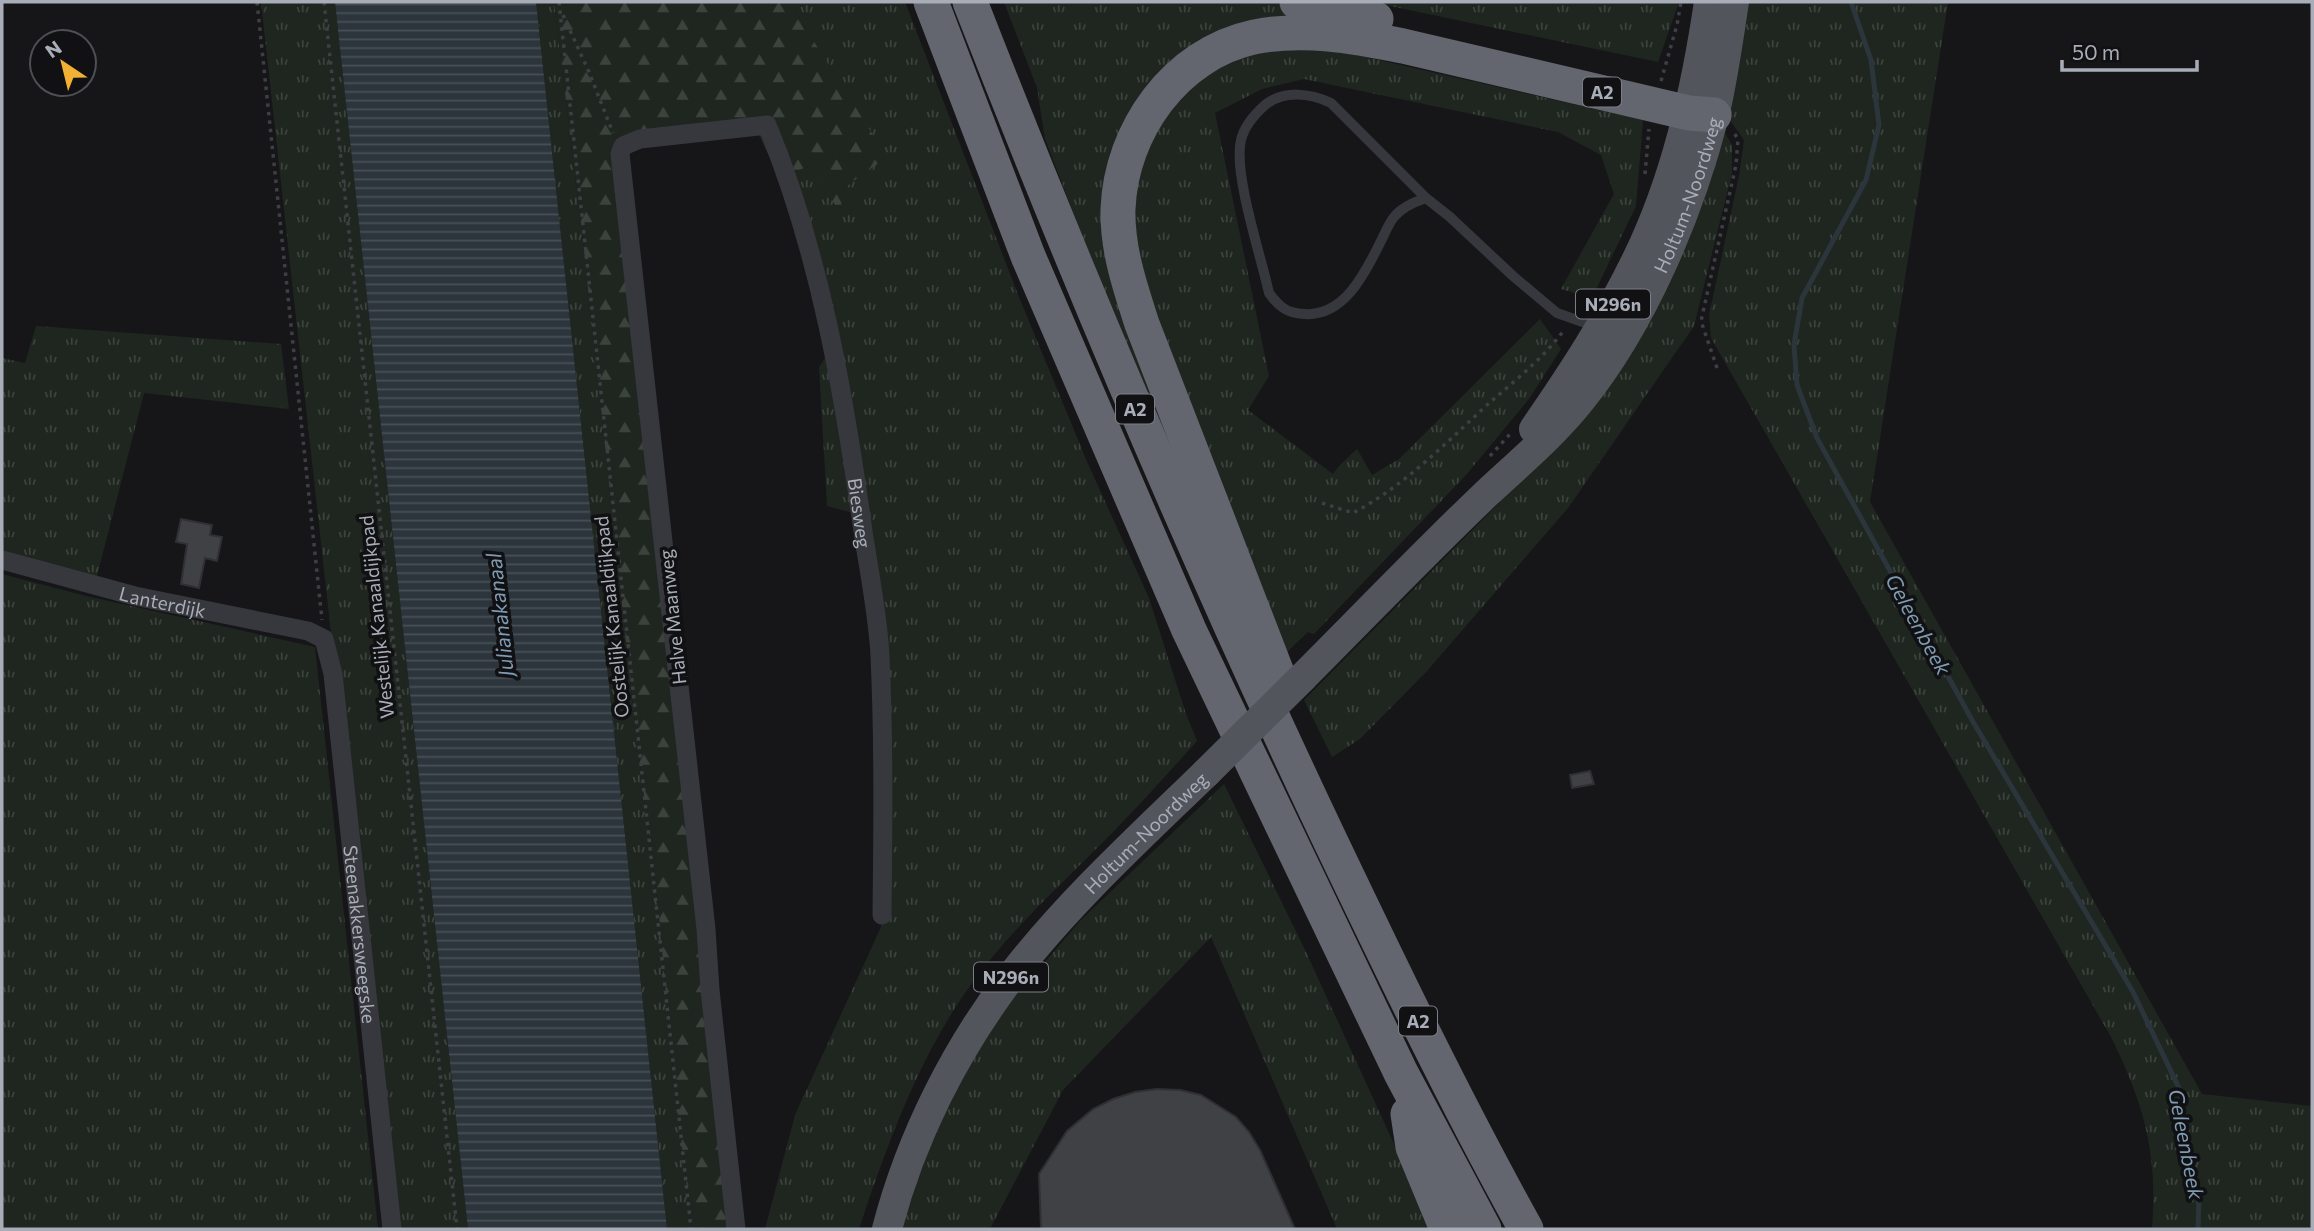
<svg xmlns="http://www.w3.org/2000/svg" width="2314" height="1231" viewBox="0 0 2314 1231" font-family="Commissioner,sans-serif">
<defs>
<pattern id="grass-tufts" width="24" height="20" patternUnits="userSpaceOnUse" patternTransform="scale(1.75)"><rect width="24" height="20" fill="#1e261f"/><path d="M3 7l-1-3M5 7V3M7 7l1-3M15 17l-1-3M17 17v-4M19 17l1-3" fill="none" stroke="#3c433d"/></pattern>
<pattern id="forest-firs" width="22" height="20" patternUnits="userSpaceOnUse" patternTransform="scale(1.75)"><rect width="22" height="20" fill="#1e261f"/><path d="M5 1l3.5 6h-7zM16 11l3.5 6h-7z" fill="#3c433d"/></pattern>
<pattern id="water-rules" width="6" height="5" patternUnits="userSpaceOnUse" patternTransform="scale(1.75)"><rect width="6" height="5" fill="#2c353c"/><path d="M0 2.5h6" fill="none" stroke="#485056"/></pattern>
</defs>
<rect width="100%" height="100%" fill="#161618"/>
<g fill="url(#grass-tufts)">
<path d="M261,2h74l133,1227h-74l-61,-578z"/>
<path d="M536,2h18l29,239 53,492 22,172 16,178 18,146h-25z"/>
<path d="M789,2h116l114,295 69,167 61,134 37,116 11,27c-27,30 -55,61 -83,90 -47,48 -98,93 -139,148 -55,74 -87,163 -116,250h-94l30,-114 86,-188 -3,-250 -25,-164 -26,-7 -8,-139 10,-15 -49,-176 31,-10 29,45 4,-23 42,-31z"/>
<path d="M1004,2h270l196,48 -95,-15 -169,16 -93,137 117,392 -101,-222 -84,-219 -8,-51z"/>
<path d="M1371,2h308l-21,60z"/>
<path d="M1744,2h204l-78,500 332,592 110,12v123h-160c6,-76 -8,-125 -41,-192l-400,-699 -2,-23 30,-139 5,-36 -17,-24z"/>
<path d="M1280,49l55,1 308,70 -7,86 -44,92 -31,-9 53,-95 -13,-39 -43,-23 -254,-53 -42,10 -47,24 54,263 -21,34 85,64 6,-8 18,-17 15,26 27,-16 141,-140 21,30 -32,50 -63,76 -152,159 -6,-2 -23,22 -123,-288 -26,-120 -1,-65 10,-28 25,-45 42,-37 32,-14z"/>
<path d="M1718,132l7,1 7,12v28l-38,153 -126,182 -141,163 -67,68 -28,18 -28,-57 194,-196 92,-102z"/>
<path d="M36,326l245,18 8,65 -145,-16 -48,187 -94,-23v-199l23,5z"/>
<path d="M2,574l84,22 229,51 63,582h-376z"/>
<path d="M1224,784l82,168 127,277h-96l-126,-292 -148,153 -73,139h-90l14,-49 57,-121 32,-48 77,-90z"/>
</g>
<path fill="url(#forest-firs)" d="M554,2h235l98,155 -43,31 -4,25 -29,-47 -31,10 -17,-32 -7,-17 -137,19 118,1083h-45l-18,-146 -16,-178 -22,-172 -53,-492z"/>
<path fill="url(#water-rules)" d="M335,2h201l131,1227h-199z"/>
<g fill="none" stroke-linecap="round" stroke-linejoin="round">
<path stroke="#2c353c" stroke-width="5" d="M1851,2l20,58 8,65 -13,55 -64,118 -8,47 3,40 20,53 155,282 161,272 46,96 20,109 -1,32"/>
</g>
<g fill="#404145" stroke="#303034" stroke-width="2">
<path d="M181,519l31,6 -2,10 12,2 -5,24 -12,-3 -6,30 -18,-4 6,-40 -11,-2z"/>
<path d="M1590,771l4,13 -22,4 -2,-13z"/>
<path d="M1157,1089l23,1 21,5 35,22 13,15 11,18 35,79h-254l-2,-55 28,-43 26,-22 20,-10 22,-7z"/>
</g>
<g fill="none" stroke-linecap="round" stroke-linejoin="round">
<g stroke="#3d3f44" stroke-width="3.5" stroke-dasharray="3.5 5" stroke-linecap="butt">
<path d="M257,2l65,618"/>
<path d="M324,2l133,1227"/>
<path d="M559,2l132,1227"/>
<path d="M563,15l26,57 24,61"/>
<path d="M1661,81l16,-56 4,-23"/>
<path d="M1645,174l4,-45"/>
<path d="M1717,368l-16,-47 35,-156 2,-26 -4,-6"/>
<path d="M1490,456l21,-23"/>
<path d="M1322,503l31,10c51,-27 92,-69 134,-108 26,-23 56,-46 77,-75"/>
</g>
<path stroke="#37383d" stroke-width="10" d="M1426,198c-12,4 -24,9 -32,19 -5,6 -9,16 -13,24 -15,30 -36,76 -77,73 -17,-1 -25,-7 -35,-21 -8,-37 -36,-120 -28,-153 3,-13 14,-26 24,-35 19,-15 45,-12 66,-2l95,95 24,19 63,59 44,37 40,14"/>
<g stroke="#37383d" stroke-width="19">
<path id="s1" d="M2,560l133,36 173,35 16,8 9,35 59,555"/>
<path id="s2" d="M736,1229l-26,-239 -4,-61 -86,-775 3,-8 17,-7 127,-14c53,128 77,269 96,406 6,41 15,84 17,125 4,87 3,173 2,259"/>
</g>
<g stroke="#53555c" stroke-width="30">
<path d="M1534,429c38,-55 74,-110 103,-170 39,-80 59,-169 72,-257"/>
<path id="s3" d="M1303,677c61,-61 121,-124 183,-183 32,-30 66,-58 94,-93 63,-78 109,-188 134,-285 9,-37 14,-76 20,-114"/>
<path id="s4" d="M887,1229c24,-92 69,-181 127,-256 57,-73 126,-136 192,-200"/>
</g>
<g stroke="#63666e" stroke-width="35">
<path d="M931,2l97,254 161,374 212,443 83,156"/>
<path d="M970,2c110,282 228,560 358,834 63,132 127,265 198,393"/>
<path d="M1297,2l79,17"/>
<path d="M1284,691l-142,-367c-12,-37 -25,-75 -24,-115 3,-78 57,-155 136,-172 50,-10 99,-1 149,9l286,67 25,2"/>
<path d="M1408,1114l5,33 34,82"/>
</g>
<path stroke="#53555c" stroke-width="30" d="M1206,773l97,-96"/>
</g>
<g text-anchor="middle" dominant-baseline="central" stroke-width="7" stroke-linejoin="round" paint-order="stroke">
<g fill="#111113" stroke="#7b7e86" stroke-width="2">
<rect x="1583" y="77.5" width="38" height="29" rx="5"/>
<rect x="1576" y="289.5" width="74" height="29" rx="5"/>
<rect x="1116" y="394.5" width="38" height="29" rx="5"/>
<rect x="974" y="962.5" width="74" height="29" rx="5"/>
<rect x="1399" y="1006.5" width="38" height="29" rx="5"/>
</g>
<g font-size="18" font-weight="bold" fill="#a8adb8">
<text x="1602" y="92">A2</text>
<text x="1613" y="304">N296n</text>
<text x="1135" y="409">A2</text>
<text x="1011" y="977">N296n</text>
<text x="1418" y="1021">A2</text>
</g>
<g font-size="19" fill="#a8adb8" stroke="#111113">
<text stroke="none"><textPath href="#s3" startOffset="625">Holtum-Noordweg</textPath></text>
<text stroke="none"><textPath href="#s2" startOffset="1636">Biesweg</textPath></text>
<text stroke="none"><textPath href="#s1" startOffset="166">Lanterdijk</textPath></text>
<text transform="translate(376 617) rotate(-96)">Westelijk Kanaaldijkpad</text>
<text transform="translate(611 617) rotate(-96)">Oostelijk Kanaaldijkpad</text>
<text transform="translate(672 617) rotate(-96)">Halve Maanweg</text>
<text stroke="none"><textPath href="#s4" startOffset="480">Holtum-Noordweg</textPath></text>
<text stroke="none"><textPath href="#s1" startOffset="630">Steenakkersweegske</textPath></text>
</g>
<g font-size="21" font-style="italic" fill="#7f9bb3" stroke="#111113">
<text transform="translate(499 615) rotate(-96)">Julianakanaal</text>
<text transform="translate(1919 624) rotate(61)">Geleenbeek</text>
<text transform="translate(2187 1144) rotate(79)">Geleenbeek</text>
</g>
</g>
<rect width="2314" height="1231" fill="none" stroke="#a8adb8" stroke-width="7"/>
<g transform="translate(63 63) rotate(325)"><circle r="33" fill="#111113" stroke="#4d4f55" stroke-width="2"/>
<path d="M0-5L12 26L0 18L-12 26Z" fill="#f2b134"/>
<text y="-10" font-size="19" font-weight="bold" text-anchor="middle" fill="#a8adb8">N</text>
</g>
<path d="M2062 60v10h135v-10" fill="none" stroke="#a8adb8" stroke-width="3.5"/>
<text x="2072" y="60" font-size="21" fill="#a8adb8" stroke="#111113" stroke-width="5" paint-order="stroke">50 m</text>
</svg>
